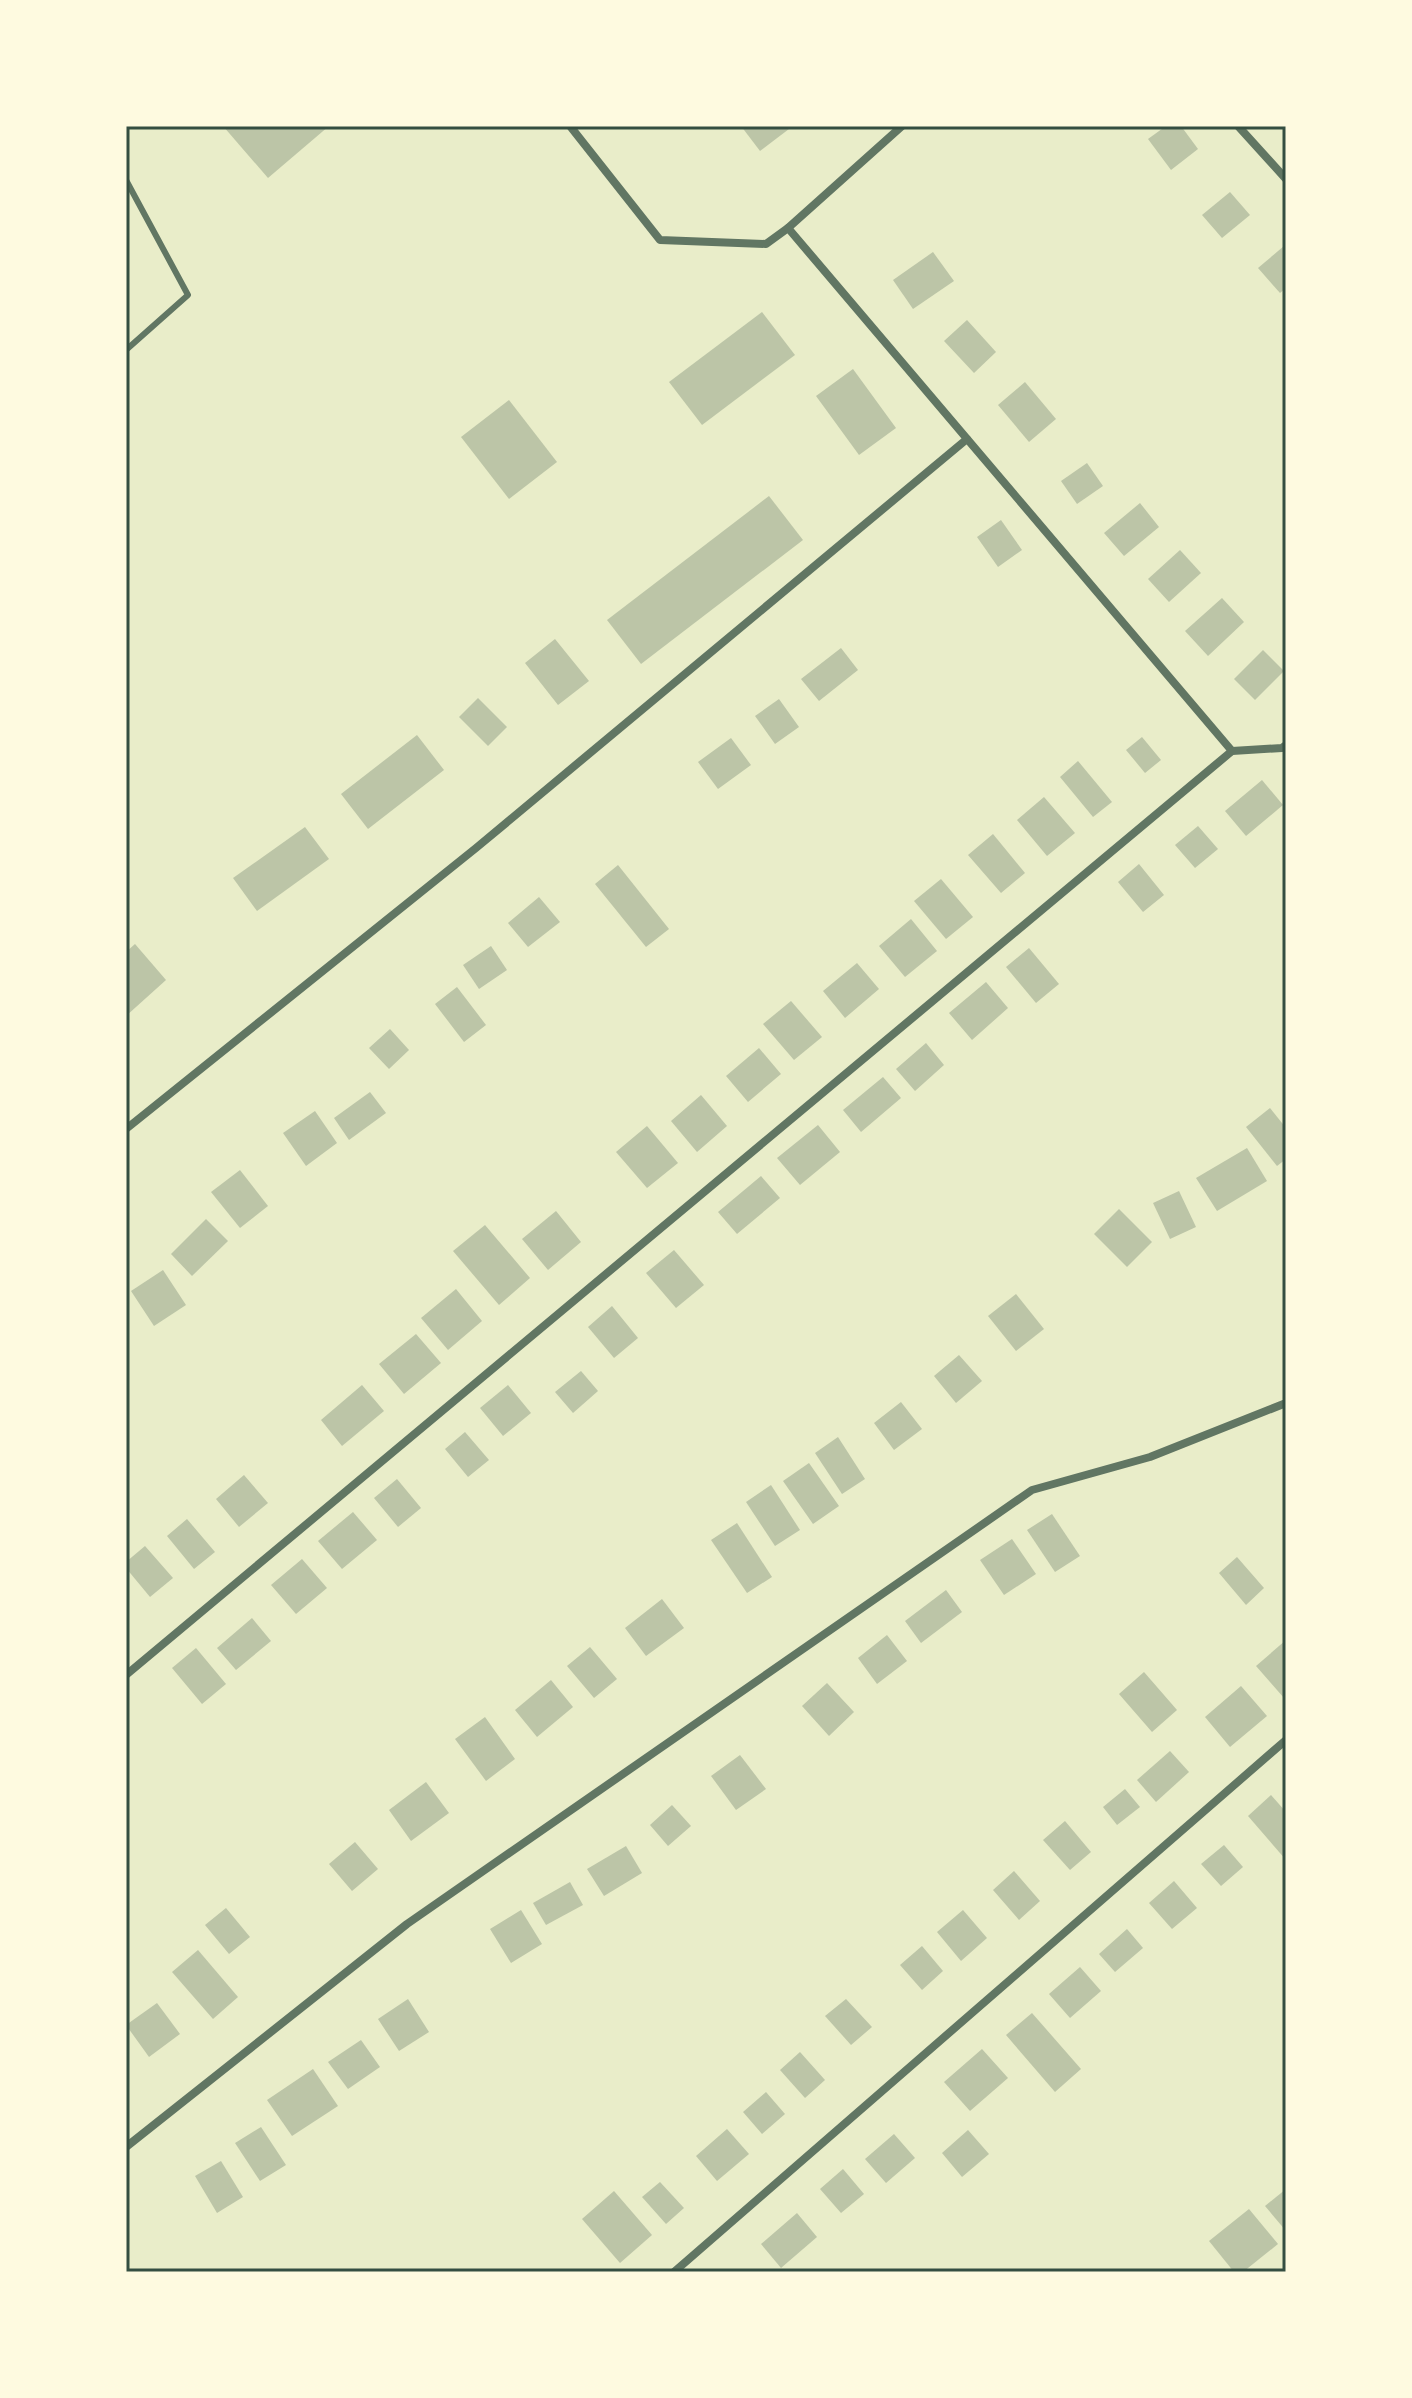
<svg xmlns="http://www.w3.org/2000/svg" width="1412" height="2398" viewBox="0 0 1412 2398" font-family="'DM Sans',sans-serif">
<rect width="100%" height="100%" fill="#e9edc9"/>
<g fill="#bcc5a7">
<path d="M223,126h106l-61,52z"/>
<path d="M741,126h46l2,3 -29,22z"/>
<path d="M1166,126h15l17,23 -27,21 -23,-31z"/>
<path d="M1230,192l20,23 -28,23 -20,-23z"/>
<path d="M1284,246l2,2v40l-6,5 -22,-25z"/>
<path d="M933,252l21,29 -41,28 -20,-29z"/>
<path d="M762,312l33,43 -93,70 -33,-43z"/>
<path d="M967,320l29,32 -22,21 -30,-32z"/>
<path d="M853,369l43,59 -37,27 -43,-59z"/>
<path d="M1025,382l31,37 -27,23 -31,-37z"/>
<path d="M509,400l48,62 -48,37 -48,-62z"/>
<path d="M1087,463l16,23 -26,18 -16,-23z"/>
<path d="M769,496l34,44 -162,124 -34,-44z"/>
<path d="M1140,503l19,24 -35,29 -20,-23z"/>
<path d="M1001,520l21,30 -24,17 -21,-30z"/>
<path d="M1180,550l21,23 -32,29 -21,-23z"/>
<path d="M1222,598l22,24 -36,34 -23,-25z"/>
<path d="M555,639l34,42 -31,24 -33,-42z"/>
<path d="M841,648l17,22 -39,31 -18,-22z"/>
<path d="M1263,650l21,21 -29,29 -21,-21z"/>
<path d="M478,698l29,29 -19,19 -29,-29z"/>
<path d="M779,699l20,28 -24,17 -20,-28z"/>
<path d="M417,735l27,35 -76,59 -27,-35z"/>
<path d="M1142,737l19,23 -16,13 -19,-23z"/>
<path d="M731,738l20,27 -33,24 -20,-27z"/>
<path d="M1078,761l34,41 -19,15 -33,-40z"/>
<path d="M1262,780l21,25 -37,31 -21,-25z"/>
<path d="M1044,797l31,36 -28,23 -30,-36z"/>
<path d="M1198,826l20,23 -23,19 -20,-23z"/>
<path d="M305,827l24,32 -72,52 -24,-33z"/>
<path d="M993,834l32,39 -24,20 -33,-38z"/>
<path d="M1139,864l25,31 -21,17 -25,-30z"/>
<path d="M618,865l51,64 -23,18 -51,-63z"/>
<path d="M941,879l32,38 -27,22 -32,-38z"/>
<path d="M539,897l21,25 -32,25 -20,-24z"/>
<path d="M911,919l26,32 -32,26 -26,-31z"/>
<path d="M135,944l31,36 -40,36v-64z"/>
<path d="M491,946l16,24 -28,19 -16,-24z"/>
<path d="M1029,948l30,36 -23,19 -30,-36z"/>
<path d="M857,963l22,26 -34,29 -22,-27z"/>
<path d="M986,982l22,26 -36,32 -23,-27z"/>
<path d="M457,987l29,38 -22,17 -29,-38z"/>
<path d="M791,1001l31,36 -28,23 -31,-36z"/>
<path d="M390,1029l19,21 -20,19 -20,-21z"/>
<path d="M926,1043l18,22 -29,26 -19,-22z"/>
<path d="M759,1048l22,26 -33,28 -22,-26z"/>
<path d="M883,1077l18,21 -40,34 -18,-22z"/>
<path d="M370,1092l16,21 -37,27 -15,-22z"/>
<path d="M701,1095l26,31 -30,26 -26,-31z"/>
<path d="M1270,1108l16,20v31l-9,7 -31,-39z"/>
<path d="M315,1111l22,32 -31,23 -23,-33z"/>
<path d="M818,1125l22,27 -40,33 -23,-27z"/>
<path d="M647,1126l31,37 -31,25 -31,-36z"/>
<path d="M1247,1148l20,33 -50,30 -21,-33z"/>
<path d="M240,1170l28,36 -28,22 -29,-36z"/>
<path d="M761,1176l19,22 -43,36 -19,-22z"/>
<path d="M1179,1191l17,36 -26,12 -17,-36z"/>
<path d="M1119,1209l33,33 -25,25 -33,-33z"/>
<path d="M556,1211l25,31 -33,28 -26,-31z"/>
<path d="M206,1219l22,22 -36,35 -21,-22z"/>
<path d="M485,1225l45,53 -31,27 -46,-54z"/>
<path d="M674,1250l30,35 -28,23 -30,-35z"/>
<path d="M163,1270l23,35 -32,21 -23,-35z"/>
<path d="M456,1289l26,32 -34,29 -27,-32z"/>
<path d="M1016,1294l28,35 -28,22 -28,-35z"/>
<path d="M612,1306l26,32 -24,20 -26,-31z"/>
<path d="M416,1334l25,29 -37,31 -25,-30z"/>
<path d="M959,1355l23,26 -26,22 -22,-27z"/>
<path d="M581,1371l17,20 -25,22 -18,-21z"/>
<path d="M362,1385l22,26 -42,35 -21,-26z"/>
<path d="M508,1385l23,28 -28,23 -23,-28z"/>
<path d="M901,1402l21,27 -28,21 -20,-27z"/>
<path d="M465,1432l24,28 -21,17 -23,-28z"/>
<path d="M838,1437l27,42 -23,15 -27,-41z"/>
<path d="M809,1463l30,43 -26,18 -30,-43z"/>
<path d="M244,1475l24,28 -29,24 -23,-28z"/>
<path d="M397,1479l24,29 -23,19 -24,-29z"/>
<path d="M771,1485l29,45 -25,16 -29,-44z"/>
<path d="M353,1512l24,28 -35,29 -24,-28z"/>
<path d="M1052,1514l28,42 -25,16 -28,-42z"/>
<path d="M187,1519l28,33 -21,17 -27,-33z"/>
<path d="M737,1523l35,54 -25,16 -36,-53z"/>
<path d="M1012,1539l24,35 -32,21 -24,-35z"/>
<path d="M145,1546l28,32 -23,19 -24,-29v-6z"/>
<path d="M1237,1557l27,31 -18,17 -27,-32z"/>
<path d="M302,1559l25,29 -31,26 -25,-29z"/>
<path d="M946,1590l16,22 -41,31 -16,-22z"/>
<path d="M662,1599l22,29 -38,28 -21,-28z"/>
<path d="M252,1618l19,23 -35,29 -19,-22z"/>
<path d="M887,1635l20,26 -30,23 -19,-26z"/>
<path d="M1286,1640v57l-2,1 -28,-32z"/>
<path d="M590,1647l27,32 -23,19 -27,-32z"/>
<path d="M196,1648l30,36 -24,20 -30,-36z"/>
<path d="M1144,1672l33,38 -25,22 -33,-38z"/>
<path d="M551,1680l22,27 -36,30 -22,-27z"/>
<path d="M827,1683l27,29 -25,24 -27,-30z"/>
<path d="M1241,1686l26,30 -37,31 -25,-30z"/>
<path d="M485,1717l30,42 -29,22 -31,-42z"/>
<path d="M1170,1751l19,21 -33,30 -19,-22z"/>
<path d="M740,1755l26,34 -30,21 -25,-34z"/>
<path d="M426,1782l23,31 -38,28 -22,-31z"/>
<path d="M1125,1789l15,18 -23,18 -14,-18z"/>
<path d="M1271,1795l15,17v48l-38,-44z"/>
<path d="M672,1805l19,21 -23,20 -18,-21z"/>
<path d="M1065,1821l26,31 -21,18 -27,-30z"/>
<path d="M355,1842l23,27 -26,22 -23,-27z"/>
<path d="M1224,1845l19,22 -22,19 -20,-22z"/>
<path d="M626,1846l16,27 -38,23 -17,-27z"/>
<path d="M1014,1871l26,30 -21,19 -26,-30z"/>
<path d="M1174,1881l23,27 -25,21 -23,-26z"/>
<path d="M570,1882l13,23 -37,20 -13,-22z"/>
<path d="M226,1908l24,29 -21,17 -24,-29z"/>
<path d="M521,1910l21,34 -31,19 -21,-34z"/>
<path d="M963,1910l24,28 -26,23 -24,-29z"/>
<path d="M1127,1929l16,19 -28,24 -16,-18z"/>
<path d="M922,1946l21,25 -21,19 -22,-25z"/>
<path d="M198,1950l40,47 -25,22 -41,-47z"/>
<path d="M1080,1967l21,24 -31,27 -21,-24z"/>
<path d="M408,1999l21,33 -30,19 -21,-32z"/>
<path d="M846,1999l26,28 -21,18 -26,-29z"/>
<path d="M157,2003l23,31 -31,23 -23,-32z"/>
<path d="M1032,2013l49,56 -26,23 -49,-57z"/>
<path d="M361,2040l19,27 -32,22 -20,-27z"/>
<path d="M982,2049l26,29 -38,33 -26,-29z"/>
<path d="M800,2052l25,28 -20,18 -25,-28z"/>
<path d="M313,2069l25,37 -46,30 -25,-36z"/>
<path d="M766,2092l19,22 -23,20 -19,-22z"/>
<path d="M261,2127l25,38 -26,16 -25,-38z"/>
<path d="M727,2129l22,25 -32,27 -21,-25z"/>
<path d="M968,2130l21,24 -27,23 -20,-24z"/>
<path d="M894,2134l21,24 -29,25 -21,-24z"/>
<path d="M221,2161l22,36 -26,16 -22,-37z"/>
<path d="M843,2169l21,25 -23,19 -21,-24z"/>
<path d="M660,2182l24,26 -18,16 -24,-27z"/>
<path d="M1286,2189v42l-21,-25z"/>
<path d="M614,2191l38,44 -32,28 -38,-44z"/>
<path d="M1249,2209l29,35 -35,28h-9l-25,-31z"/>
<path d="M797,2213l20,24 -36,31 -20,-24z"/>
</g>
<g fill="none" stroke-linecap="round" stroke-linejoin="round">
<path stroke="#617663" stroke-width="6" d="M126,180l62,115 -62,55"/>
<g stroke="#617663" stroke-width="8">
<path d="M570,126l90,114 106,4 22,-16 114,-102"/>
<path d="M1238,126l48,53"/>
<path d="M788,228l444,523"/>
<path d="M126,1129l350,-281 491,-409"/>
<path d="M126,1675l1106,-924 50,-3 4,-3"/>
<path d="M126,2147l281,-223 625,-434 118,-33 136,-54"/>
<path d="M674,2272l612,-532"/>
</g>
</g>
<rect width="1412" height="2398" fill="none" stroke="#fefae0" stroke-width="256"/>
<rect x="128" y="128" width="1156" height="2142" fill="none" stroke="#344e41" stroke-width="3"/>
</svg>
